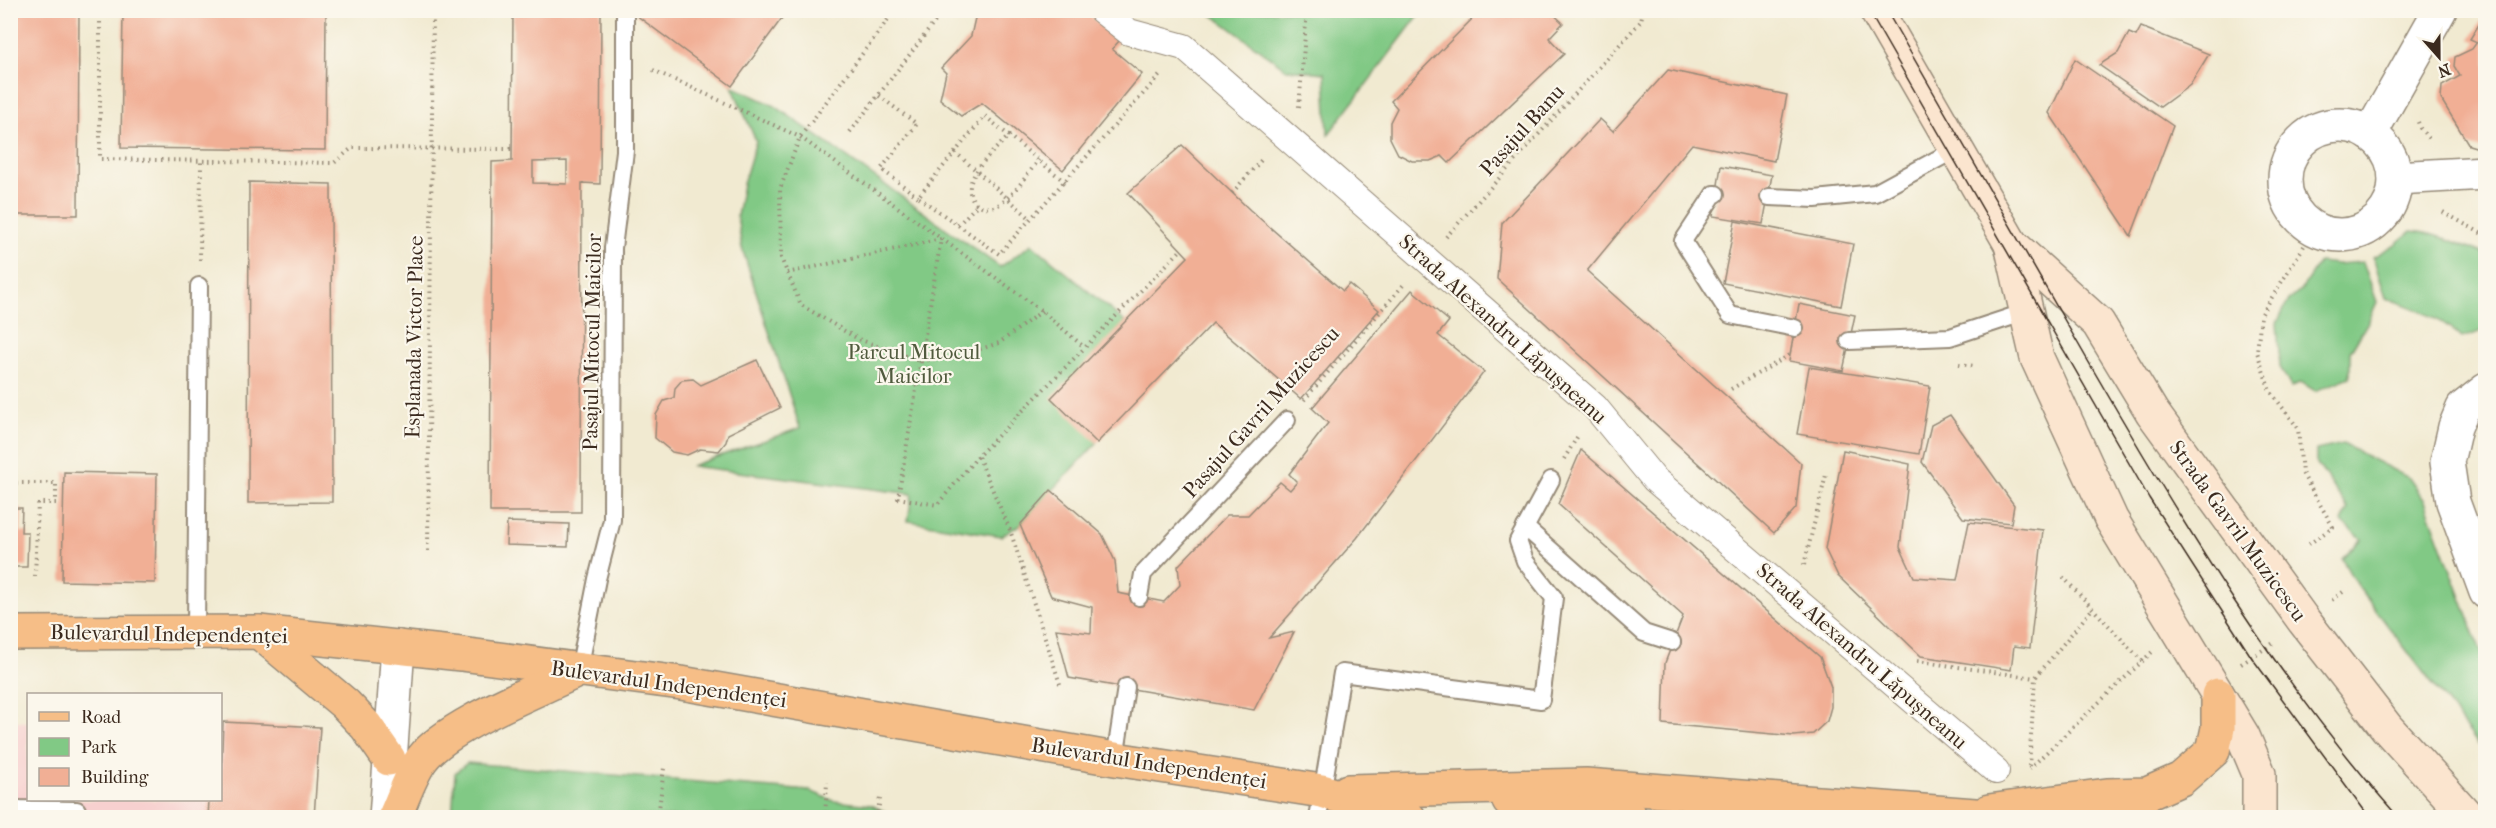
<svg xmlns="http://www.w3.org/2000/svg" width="2496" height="828" viewBox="0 0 2496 828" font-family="'IM FELL French Canon',serif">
<rect width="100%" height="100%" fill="#fbf7ec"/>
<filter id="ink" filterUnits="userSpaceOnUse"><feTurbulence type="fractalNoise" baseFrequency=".0167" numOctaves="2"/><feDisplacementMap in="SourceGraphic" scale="12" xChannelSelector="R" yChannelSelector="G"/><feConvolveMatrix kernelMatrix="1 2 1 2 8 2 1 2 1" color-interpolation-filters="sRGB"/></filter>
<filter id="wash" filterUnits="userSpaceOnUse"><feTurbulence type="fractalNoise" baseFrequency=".008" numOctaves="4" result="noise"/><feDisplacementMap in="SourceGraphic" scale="24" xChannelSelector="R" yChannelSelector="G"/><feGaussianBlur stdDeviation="1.35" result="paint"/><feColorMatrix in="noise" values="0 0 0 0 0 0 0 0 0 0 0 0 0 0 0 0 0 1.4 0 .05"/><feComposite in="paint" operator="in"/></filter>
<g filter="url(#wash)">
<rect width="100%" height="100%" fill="#f1ead1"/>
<path fill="#f7d0cf" d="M10,721l18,1v78h192v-68l3,-10 97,5 -6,90h-303z"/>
<g fill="#81c985" stroke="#5e7a52" stroke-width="1.5">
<path d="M1207,11h215l-94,124 -3,-62 -39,-4z"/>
<path d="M732,86l43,20 225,161 32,-23 93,78 -28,121 -77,82 -19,11 -93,-15 4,-27 -221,-28 109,-38 -58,-180 -5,-32 6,-32 13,-43z"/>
<path d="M2411,231c25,2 48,13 72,22l2,3v74l-23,8c-20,-20 -49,-31 -76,-40l-13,-41 21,-12z"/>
<path d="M2319,262l18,2 26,-2 14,40 -9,20 -18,30v25l-35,14 -14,-9 -10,5 -11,-20 -3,-44 11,-21 13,-12z"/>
<path d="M2343,444l66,34 16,23 60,161v85l-6,-2 -123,-161 -14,-25 20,-20 -20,-17 6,-13 -32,-47v-12z"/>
<path d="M467,763l343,28 24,10 37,4 25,12h-444l3,-44z"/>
</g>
<g id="blocks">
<g fill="#f1af95" fill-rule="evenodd">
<path d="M10,10h69l-1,205h-68z"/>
<path d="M123,10h203l-1,140 -204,-2z"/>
<path d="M513,10h88l-1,174 -18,-1 -1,329h-91l2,-350 20,-1zM567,161v23l-34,-1v-21z"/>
<path d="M639,10h149l-56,76 -96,-71z"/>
<path d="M988,10h95l36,31 -7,8 30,25 -79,96 -81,-67 -21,13 -21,-17 6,-26 -5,-5 30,-32 4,-18z"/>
<path d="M1481,10h68l14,13 -14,15 15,16 -115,109 -7,-7 -12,5h-18l-14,-7 -8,-16v-16l7,-14 -6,-7z"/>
<path d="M2486,13v134l-4,2 -13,-4 -28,-46 1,-13 18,-10 -6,-10 1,-9 17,-8 5,-7 -7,-3z"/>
<path d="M2141,27l68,27 -19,31 -30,22 -61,-42 19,-12 11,-20 7,3z"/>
<path d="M2075,59l98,67 -42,110 -82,-123z"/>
<path d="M1668,70l119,25 -13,66 -82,-17 -105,127 214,192 -5,45 -22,25 -277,-254 5,-56 98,-104 13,12z"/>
<path d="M1182,145l68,65 93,81 6,-7 30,26 -78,89 -88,-76 -116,120 -46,-45 137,-141 -60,-64z"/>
<path d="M1721,166l51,9 -9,49 -50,-8z"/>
<path d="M249,182l82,2 1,318 -84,1z"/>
<path d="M1735,221l118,23 -12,62 -118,-23z"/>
<path d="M1412,290l37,31 -11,14 46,37 -127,166 -88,100 25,-6 -40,78 -185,-32 -13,-49 35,4 1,-26 -41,-11 -31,-71 31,-35 51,44 13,27 3,32 46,9 16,-17 -2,-19 49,-51h21l32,-33 10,8 7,-8 -8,-8 39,-51 -16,-15z"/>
<path d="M1799,304l56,11 -12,56 -54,-10z"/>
<path d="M757,360l23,48 -52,26 -2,8 -7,9 -19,-2 -13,6 -15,-3 -17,-14 1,-23 8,-14 10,-3 1,-10 7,-8 11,-1 8,6z"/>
<path d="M1809,367l121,19 -11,68 -122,-20z"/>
<path d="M1950,415l64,90 -3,18 -48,-5 -41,-56 9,-37z"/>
<path d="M1581,450l239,207 11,30v20l-4,14 -14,13 -19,2 -131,-12 2,-61 18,-47 -125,-112z"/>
<path d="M1843,450l67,14 -10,83 14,30 43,3 12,-58 74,8 -13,118 -16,-2 -3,24 -90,-14 -83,-80 -13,-27z"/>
<path d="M64,472l93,2 -2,109 -93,-2z"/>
<path d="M10,508h12l-1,24h7l-1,35h-17z"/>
<path d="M507,522l62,2 -1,23 -62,-2z"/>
<path d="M223,722l97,5 -6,91h-106l1,-18h11z"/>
</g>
</g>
</g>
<g filter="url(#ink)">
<use href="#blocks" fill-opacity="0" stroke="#968a78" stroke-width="1.5"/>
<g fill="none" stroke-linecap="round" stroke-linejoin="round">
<defs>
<g id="service">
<path d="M1716,194h-2l-31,47 47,74 65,13"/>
<path d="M1769,197l46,2 60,-6 81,-44"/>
<path d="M1849,341l101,-4 76,-25"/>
<path d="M1525,527l119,106 28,9"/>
<path d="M1139,597l4,-23 144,-154"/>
<path d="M196,632l3,-346"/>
<path d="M579,670l18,-91 15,-59 1,-272 12,-97v-141"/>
<path d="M1115,759l11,-72"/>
<path d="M10,809l67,1 -1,8"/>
<path d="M1318,818l24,-145 199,27 13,-102 -29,-37 -7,-20 33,-61"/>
</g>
<path id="pedestrian" d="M1101,10l28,22 55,15 411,360 59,72 342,292"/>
<g id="tertiary">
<circle cx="2340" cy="180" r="55"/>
<path d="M2370,134l70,-124"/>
<path d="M2395,178l91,-5"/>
<path d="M2486,390l-23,18 -8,19 -8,35 6,40 33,90"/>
<path d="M386,818l12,-171"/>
</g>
<g id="secondary">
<path d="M1876,10l135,234 87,79 54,89 152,209 83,107 82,90"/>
<path d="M2011,244l26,114 74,161 132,217 16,38v44"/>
</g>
<g id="primary">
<path d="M259,632l86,72 21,22 23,33"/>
<path d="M10,633l249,-1 202,22 220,29 434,76 207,32 87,27"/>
<path d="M1348,791l238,-6 428,33"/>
<path d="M1509,801l69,12 53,5"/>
<path d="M1989,811l118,-16 40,-1 34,-15 32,-28 5,-23v-33"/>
<path d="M394,818c9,-19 16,-43 28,-59 25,-34 117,-69 157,-89"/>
</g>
</defs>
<use href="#service" stroke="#968a78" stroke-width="20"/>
<use href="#pedestrian" stroke="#968a78" stroke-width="28"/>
<use href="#tertiary" stroke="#968a78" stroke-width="36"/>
<use href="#secondary" stroke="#968a78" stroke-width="36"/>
<use href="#primary" stroke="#968a78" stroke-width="36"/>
<g stroke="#968a78" stroke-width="4" stroke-dasharray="1.5 4.5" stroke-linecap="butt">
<path d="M100,10v149l234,4 18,-15 160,1"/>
<path d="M895,10l-95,127 -20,52 1,69 20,47 57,34 61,22 40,-5 40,-13 43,-32"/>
<path d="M653,70l147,67 242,174 42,36"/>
<path d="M879,96l38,28 -36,45 37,28"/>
<path d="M1299,107l8,-97"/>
<path d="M2418,122l2,6 10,12"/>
<path d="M850,132l94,-122"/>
<path d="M1010,135c-14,14 -56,48 -34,68 7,5 14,6 22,2 16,-9 29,-31 41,-45"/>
<path d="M955,152l76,67"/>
<path d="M1065,182l-80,-66 -67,81 81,57 163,-181"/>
<path d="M1232,193l31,-35"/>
<path d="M2443,212l43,24"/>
<path d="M958,225l20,-21"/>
<path d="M1446,237l195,-216 2,-11"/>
<path d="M2304,246l-43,69 -4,37 13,39 28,37 4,45 31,54 -24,17"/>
<path d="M200,260l1,-98"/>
<path d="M787,273l154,-34 -43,259 39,7 41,-49"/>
<path d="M1959,364l15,2"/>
<path d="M1731,389l59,-34"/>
<path d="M1304,400l101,-117"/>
<path d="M1564,459l15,-25"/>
<path d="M10,483h46v20h-18l-3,73"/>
<path d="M428,551l5,-541"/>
<path d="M1804,565l22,-90"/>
<path d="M2063,577l79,84"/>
<path d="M2332,600l11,-8"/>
<path d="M1917,661l118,17"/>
<path d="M2241,664l34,-22"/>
<path d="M1060,684l-50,-154 -32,-74 203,-206"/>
<path d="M2029,766l6,-88 58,-70"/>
<path d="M2029,769l123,-117"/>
<path d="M658,818l6,-50"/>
<path d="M825,818l2,-36"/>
<path d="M877,818l3,-20"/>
<path d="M912,818h6"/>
</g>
<use href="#service" stroke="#fff" stroke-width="16"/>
<use href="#pedestrian" stroke="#fff" stroke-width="26"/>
<use href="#tertiary" stroke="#fff" stroke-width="33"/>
<use href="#secondary" stroke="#fbe5cf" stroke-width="33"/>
<use href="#primary" stroke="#f6be87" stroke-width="33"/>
<g stroke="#3b2a1e" stroke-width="1.5">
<path d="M1868,10l281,488 103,160 118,160"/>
<path d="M1886,10c69,122 139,243 209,363 90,155 184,310 304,445"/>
</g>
</g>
</g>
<g text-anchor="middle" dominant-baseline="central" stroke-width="4.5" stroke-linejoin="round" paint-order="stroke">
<g font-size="21" fill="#3b2a1e" stroke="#fbf7ec">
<text transform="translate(1522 130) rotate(-48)">Pasajul Banu</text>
<text transform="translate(1503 329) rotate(42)">Strada Alexandru Lăpușneanu</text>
<text transform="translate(414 337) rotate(-89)">Esplanada Victor Place</text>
<text transform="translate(592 342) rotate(-89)">Pasajul Mitocul Maicilor</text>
<text transform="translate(1261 412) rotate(-48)">Pasajul Gavril Muzicescu</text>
<text transform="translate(2238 531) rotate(54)">Strada Gavril Muzicescu</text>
<text transform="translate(169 634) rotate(1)">Bulevardul Independenței</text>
<text transform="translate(1862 656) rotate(41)">Strada Alexandru Lăpușneanu</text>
<text transform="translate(669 684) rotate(8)">Bulevardul Independenței</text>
<text transform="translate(1149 763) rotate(9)">Bulevardul Independenței</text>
</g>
<g font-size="21" fill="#505a3d" stroke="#fbf7ec">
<text x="914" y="352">Parcul Mitocul<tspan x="914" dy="24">Maicilor</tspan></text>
</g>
</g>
<rect width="2496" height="828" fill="none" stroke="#fbf7ec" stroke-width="36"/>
<rect x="27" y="693" width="195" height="108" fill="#fbf7ec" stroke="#aea59a" stroke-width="1.5"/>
<rect x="39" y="712" width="30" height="9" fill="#f6be87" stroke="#aea59a" stroke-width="1.5"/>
<text x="81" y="723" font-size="18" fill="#3b2a1e">Road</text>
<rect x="39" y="738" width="30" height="18" fill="#81c985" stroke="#aea59a" stroke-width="1.5"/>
<text x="81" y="753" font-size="18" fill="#3b2a1e">Park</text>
<rect x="39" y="768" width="30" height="18" fill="#f1af95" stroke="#aea59a" stroke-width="1.5"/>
<text x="81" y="783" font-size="18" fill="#3b2a1e">Building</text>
<g transform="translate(2439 57) rotate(159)" stroke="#fbf7ec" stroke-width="4.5" paint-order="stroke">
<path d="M0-4.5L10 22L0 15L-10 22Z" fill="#3b2a1e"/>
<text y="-9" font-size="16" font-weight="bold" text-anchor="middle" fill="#3b2a1e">N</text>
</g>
</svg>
